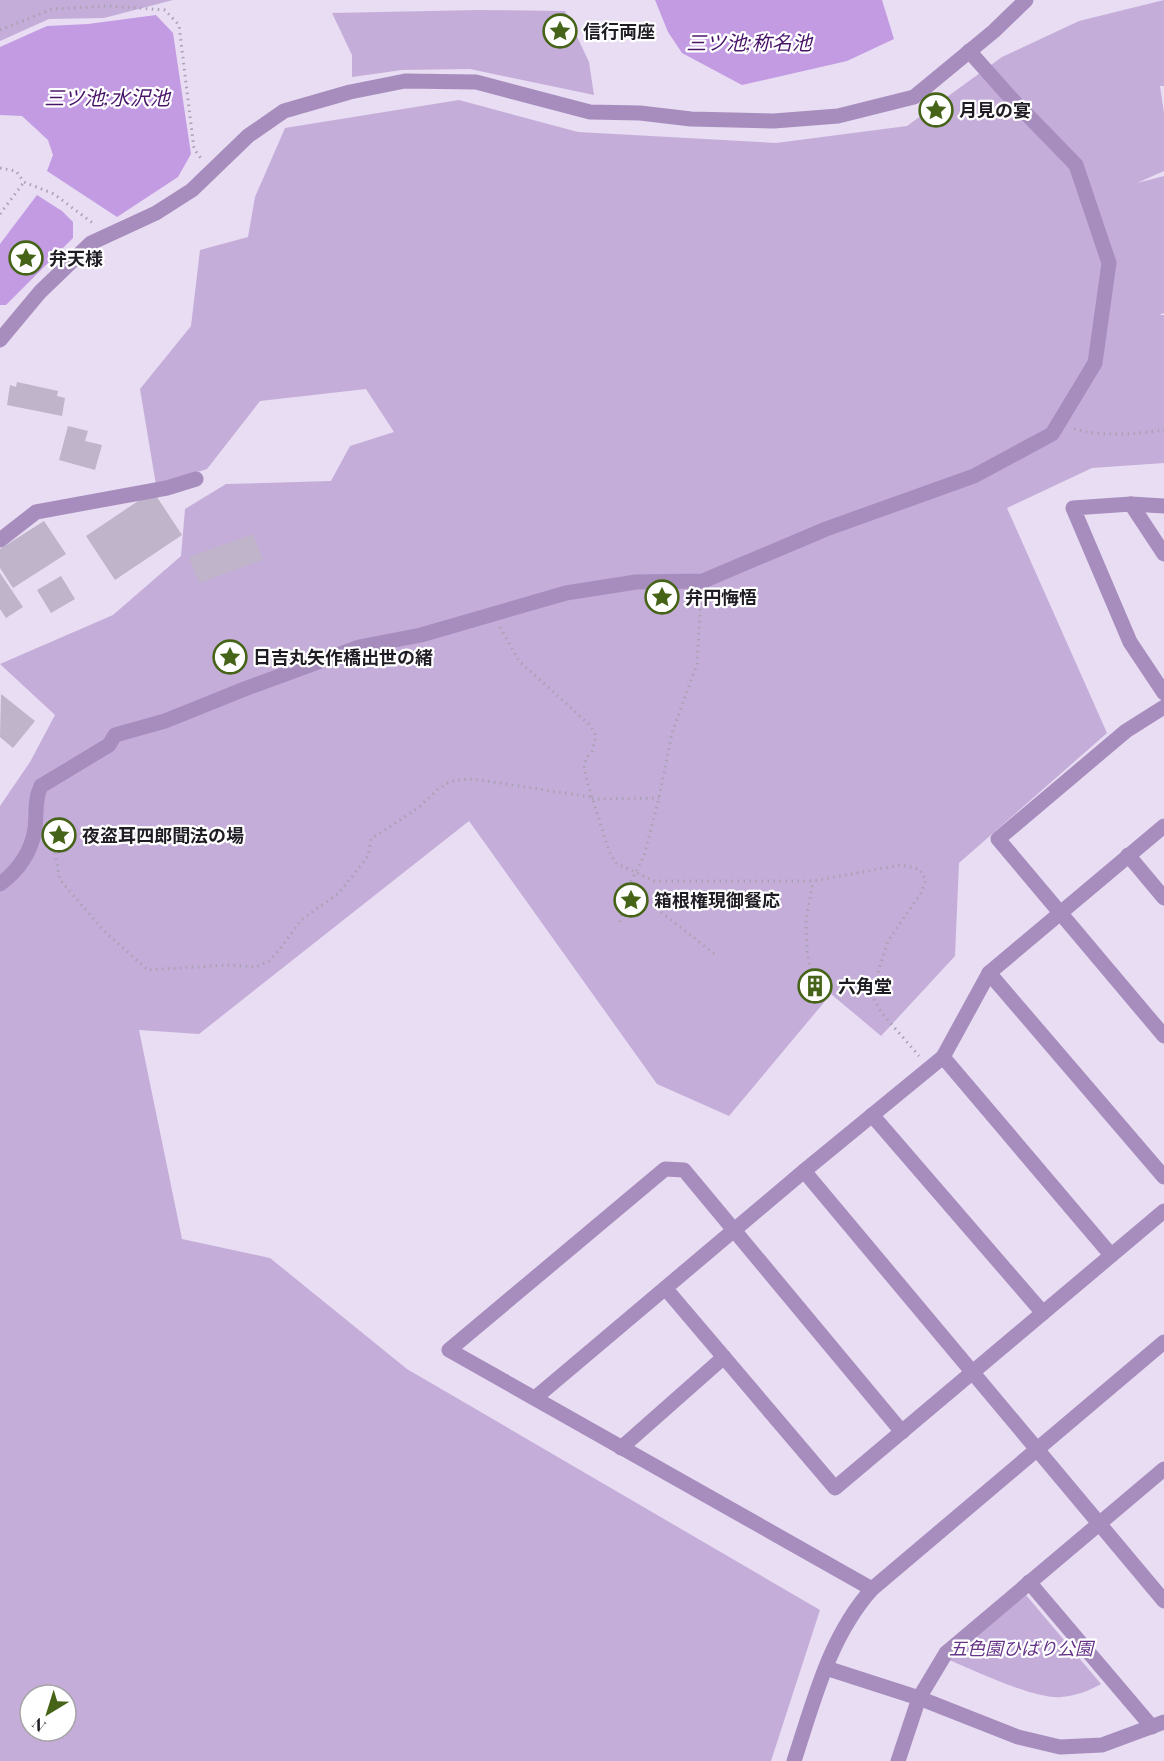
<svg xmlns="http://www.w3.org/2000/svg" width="1164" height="1761" viewBox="0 0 1164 1761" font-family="'Playfair Display','Noto Sans JP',serif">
<rect width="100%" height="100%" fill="#e8ddf2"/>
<g fill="#c5adda" fill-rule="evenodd">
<path d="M0,0h173l-69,18 -55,1 -49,22z"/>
<path d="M1164,0v86h-4l4,27v58l-27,12 27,-7v137l-5,2h5v148l-72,5 -85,40 100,225 -148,130 -4,93 -74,80 -50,-42 -102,122 -72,-32 -188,-263 -270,213 -60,-4 43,209 88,19 137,111 413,241 -49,151h-771v-955l30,-44 25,-47 -55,-51 113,-49 68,-59 4,-47 41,-25 105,-3 19,-35 44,-14 -28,-43 -106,12 -53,68 -51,16 -16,-96 51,-63 9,-76 48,-13 7,-40 30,-69 174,-28 119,32 198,11 131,-17 95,-69 77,-36zM30,1695h36v36h-36z"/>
<path d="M478,10l87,1 24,51 5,33 -124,-26 -68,1 -50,7v-22l-20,-42z"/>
<path d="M1026,1595l75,89c-12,7 -26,12 -40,13 -25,3 -88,-27 -114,-38z"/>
</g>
<g fill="#c29be3">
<path d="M655,0h227l12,39 -47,22 -105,24 -60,-32 -14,-21z"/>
<path d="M156,15l17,18 18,121 -13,23 -61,40 -70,-46 6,-16 -5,-15 -26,-24 -22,-1v-68l47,-21 41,-2z"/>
<path d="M37,195l25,16 11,11v16l-67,67h-6v-61z"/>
</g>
<g fill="#bfb4c9">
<path d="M17,382l41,9 -1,5 8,2 -3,18 -55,-11 3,-20 6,2z"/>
<path d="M68,426l20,5 -3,10 17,4 -7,25 -36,-10z"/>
<path d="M153,491l29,44 -67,45 -29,-44z"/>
<path d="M44,521l22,33 -53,34 -13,-20v-19z"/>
<path d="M253,534l10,26 -64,23 -10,-26z"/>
<path d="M0,573l23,34 -17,11 -6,-9z"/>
<path d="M61,576l14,23 -24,14 -14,-23z"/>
<path d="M1,694l34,27 -22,27 -13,-11z"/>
<path d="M810,979h8l6,7 -6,8h-8l-5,-7z"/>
</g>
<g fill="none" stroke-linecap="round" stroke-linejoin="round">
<g stroke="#aaa1b2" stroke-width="3" stroke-dasharray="1.5 4.5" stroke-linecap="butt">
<path d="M0,30l52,-21 57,-3 56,4 14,15 15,124 9,12"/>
<path d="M0,168l16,3 8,11 30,12 40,30"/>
<path d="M0,214l24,-32"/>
<path d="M1074,429c29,8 61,5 90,1"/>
<path d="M500,627l19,34 71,64 6,11 -4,15 -6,8 -2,7 3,15 22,70 7,12 38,18h159l88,-16 18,4 7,11 -5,13 -33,48 -17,53 10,18 38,44"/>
<path d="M592,799l67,-1"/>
<path d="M50,829l10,51 44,51 44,39 78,-5 30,2 13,-6 11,-12 21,-29 38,-27 29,-37 3,-17 47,-31 19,-18 12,-8 8,-2 16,-1 118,18"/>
<path d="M627,890l4,-1 85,66"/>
<path d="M620,922l8,-35 16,-31 15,-58 13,-65 25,-69 4,-69"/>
<path d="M812,976l-5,-23 -1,-33 7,-39"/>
</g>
<g stroke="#a78dbe" stroke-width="15">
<path d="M0,340l40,-48 51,-49 65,-30 36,-23 56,-54 36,-25 66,-19 55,-11 71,1 114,30 50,1 51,6 83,2 64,-5 76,-19 80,-66 32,-31"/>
<path d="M1131,504l33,50"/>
<path d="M1164,506l-33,-2 -58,4 57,134 34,51"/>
<path d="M0,540l36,-28 131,-24 29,-9"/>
<path d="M1164,707l-38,24 -128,108 166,197"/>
<path d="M1128,855l36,43"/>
<path d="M0,884c19,-14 31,-31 35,-55 2,-15 -1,-29 6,-43l68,-41 6,-10 50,-14 82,-33 112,-41 62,-12 145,-42 70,-11 67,-1 123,-52 148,-53 78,-42 43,-71 14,-100 -33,-98 -67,-69 -40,-45"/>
<path d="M989,973l175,204"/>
<path d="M943,1057l168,198"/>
<path d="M872,1115l171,198"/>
<path d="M804,1171l360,430"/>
<path d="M666,1289l169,199 329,-277"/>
<path d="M535,1398l269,-227 139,-114 46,-84 175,-147"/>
<path d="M621,1448l103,-91"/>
<path d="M1029,1582l123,145"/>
<path d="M872,1589l-423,-239 216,-181 19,1 218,262"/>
<path d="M826,1668l93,30 99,39 42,10 42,-2 62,-23"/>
<path d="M794,1761c20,-60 35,-124 78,-172l292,-247"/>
<path d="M898,1761l21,-63 27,-45 218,-184"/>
</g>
</g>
<defs>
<symbol id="sight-ring" viewBox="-11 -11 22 22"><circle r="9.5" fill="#fff" stroke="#466418" stroke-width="1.5"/><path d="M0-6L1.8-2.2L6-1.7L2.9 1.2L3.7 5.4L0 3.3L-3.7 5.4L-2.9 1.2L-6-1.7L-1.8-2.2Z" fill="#466418"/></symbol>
<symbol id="building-ring" viewBox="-11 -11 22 22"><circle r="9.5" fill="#fff" stroke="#466418" stroke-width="1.5"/><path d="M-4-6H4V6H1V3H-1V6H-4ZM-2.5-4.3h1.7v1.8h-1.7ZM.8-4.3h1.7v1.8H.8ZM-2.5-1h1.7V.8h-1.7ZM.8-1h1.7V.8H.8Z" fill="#466418"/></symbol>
</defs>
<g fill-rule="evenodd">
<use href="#sight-ring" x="541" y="12" width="38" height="38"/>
<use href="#sight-ring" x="917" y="91" width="38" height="38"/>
<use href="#sight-ring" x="7" y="239" width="38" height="38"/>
<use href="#sight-ring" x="643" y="578" width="38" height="38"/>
<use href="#sight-ring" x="211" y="638" width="38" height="38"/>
<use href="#sight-ring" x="40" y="816" width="38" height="38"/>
<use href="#sight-ring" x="612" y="881" width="38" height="38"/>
<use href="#building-ring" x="796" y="967" width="38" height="38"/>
</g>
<g text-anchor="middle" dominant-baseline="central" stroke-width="4.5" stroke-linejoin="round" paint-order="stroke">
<g font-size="18" font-weight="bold" fill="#201c24" stroke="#fff" text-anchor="start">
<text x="583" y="31">信行両座</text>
<text x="959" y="110">月見の宴</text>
<text x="49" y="258">弁天様</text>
<text x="685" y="597">弁円悔悟</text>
<text x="253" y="657">日吉丸矢作橋出世の緒</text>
<text x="82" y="835">夜盗耳四郎聞法の場</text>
<text x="654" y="900">箱根権現御餐応</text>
<text x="838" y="986">六角堂</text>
</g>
<g font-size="18" font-style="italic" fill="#663488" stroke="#fff">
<text x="1021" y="1648">五色園ひばり公園</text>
</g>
<g font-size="20" font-style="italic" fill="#491569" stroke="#fff">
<text x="749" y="41">三ツ池;称名池</text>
<text x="107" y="96">三ツ池;水沢池</text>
</g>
</g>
<g transform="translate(48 1713) rotate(218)"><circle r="28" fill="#ffffff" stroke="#a6a4a7" stroke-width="1.5"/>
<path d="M0-4.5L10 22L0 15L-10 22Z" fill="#466418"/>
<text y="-9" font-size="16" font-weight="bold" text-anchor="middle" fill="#201c24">N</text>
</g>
</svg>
